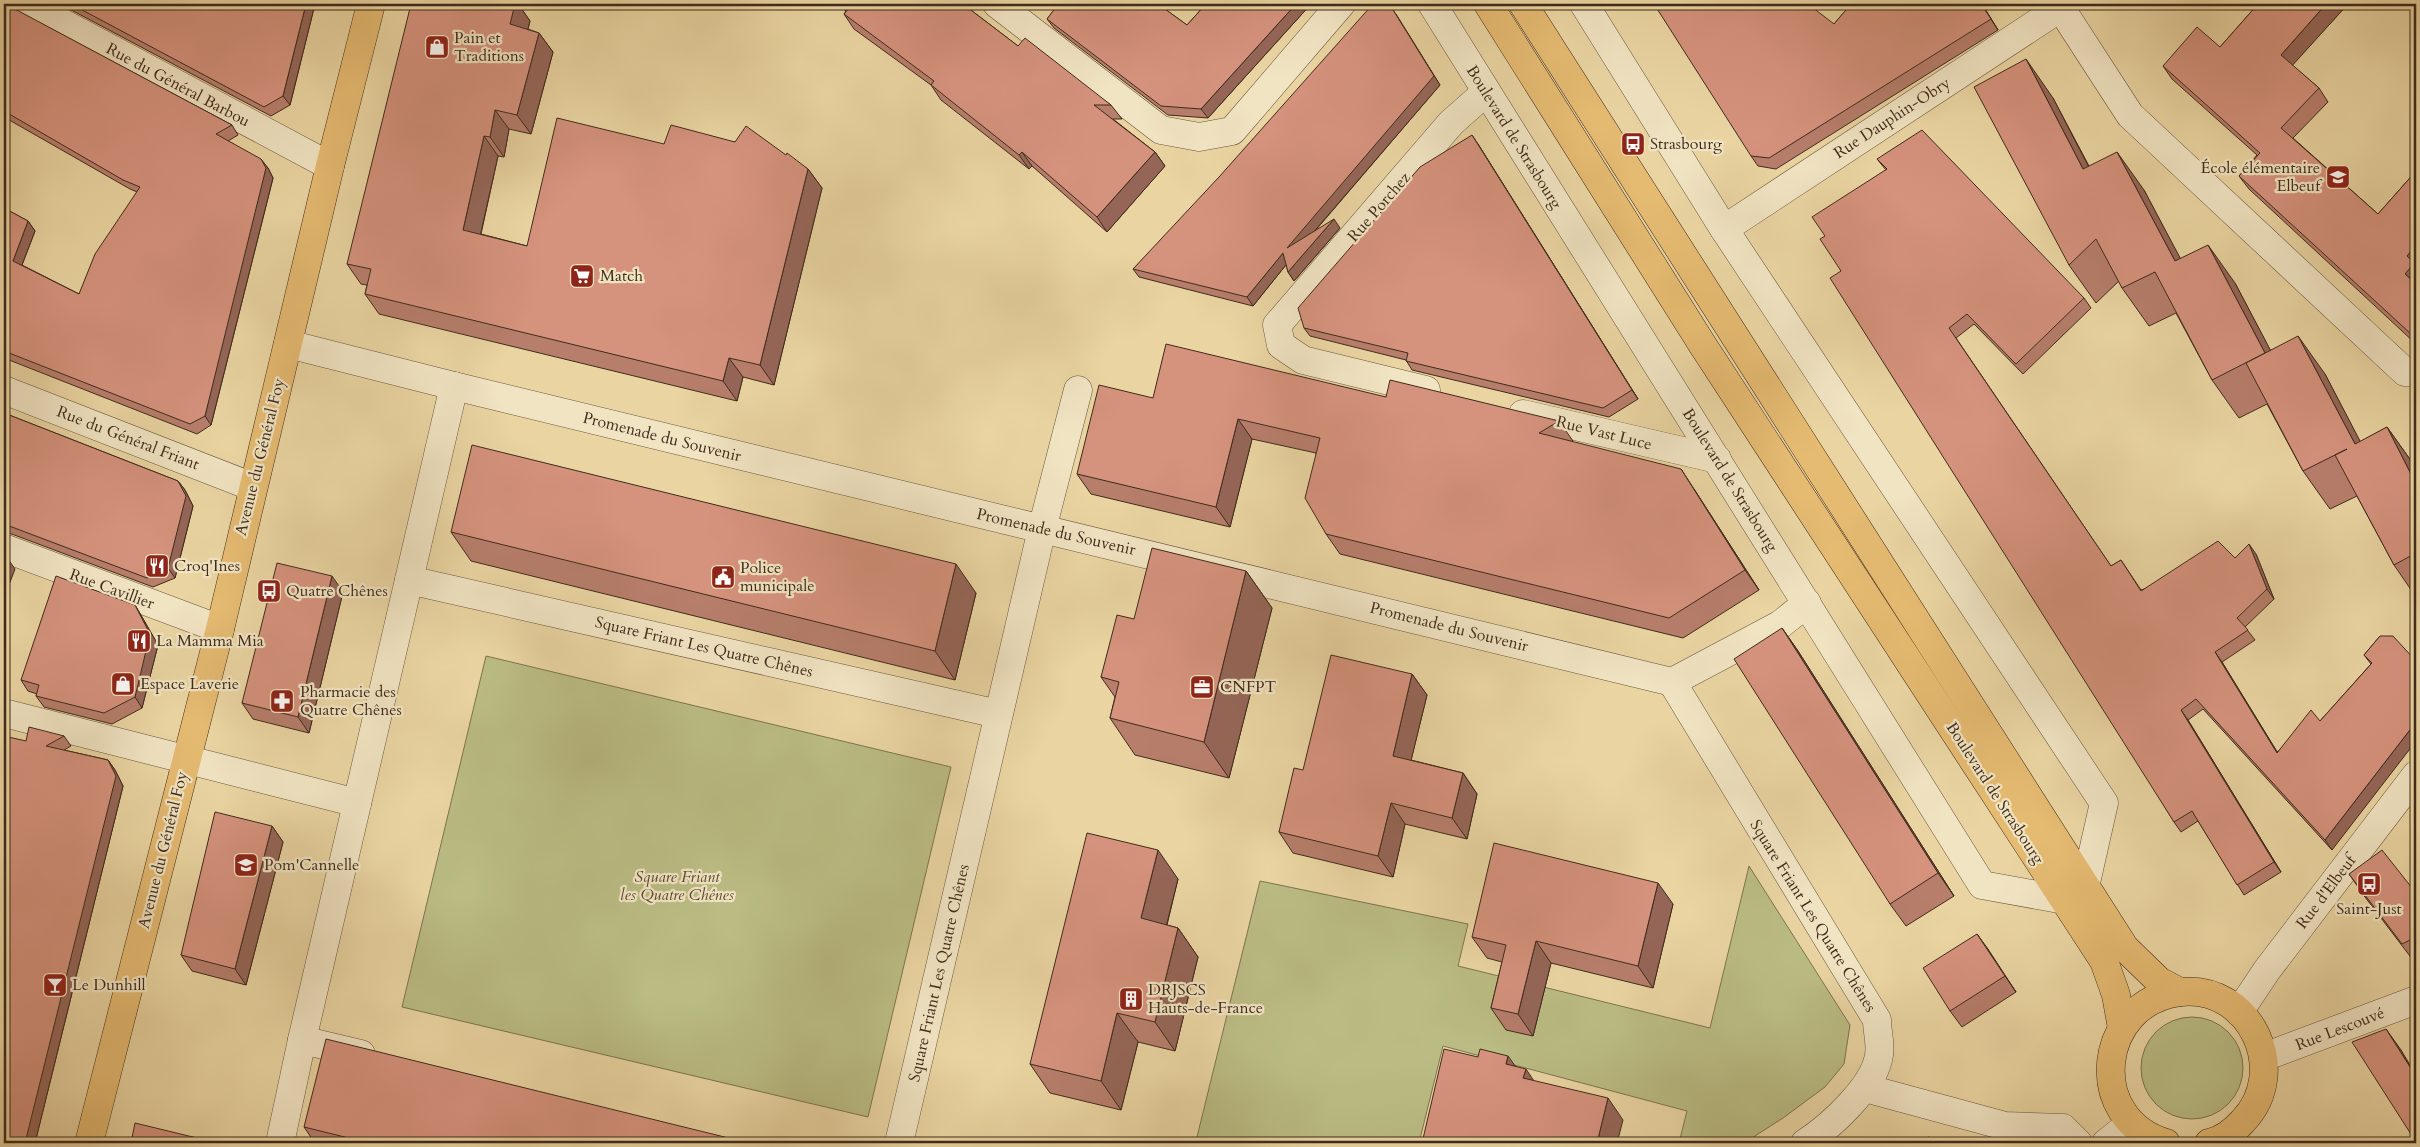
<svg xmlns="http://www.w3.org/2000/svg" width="2420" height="1147" viewBox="0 0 2420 1147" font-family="Cardo,serif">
<rect width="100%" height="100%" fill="#ead5a2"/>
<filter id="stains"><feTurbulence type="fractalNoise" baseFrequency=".004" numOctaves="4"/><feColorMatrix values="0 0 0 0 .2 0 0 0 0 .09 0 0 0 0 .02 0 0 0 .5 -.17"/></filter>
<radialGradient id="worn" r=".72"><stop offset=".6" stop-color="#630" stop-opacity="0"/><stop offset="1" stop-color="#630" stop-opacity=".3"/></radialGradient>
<g fill="#babc83" stroke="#7c744f">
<path d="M486,656l465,111 -83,350 -466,-110z"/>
<path d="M1749,866l101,159 -6,39 -19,23 -42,31 -39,25h-65l8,-32 -244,-65 -24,97h-213l-10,-2 64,-260 208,43 -10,42 252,62z"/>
<circle cx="2192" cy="1068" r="51"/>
</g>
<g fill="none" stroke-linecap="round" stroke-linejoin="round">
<defs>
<g id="minor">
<path d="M27,4l303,162"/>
<path d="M997,4l164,126 38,7 33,-6 109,-127"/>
<path d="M1432,4l550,881 83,15"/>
<path d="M1584,4l140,225 380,574 -19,84"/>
<path d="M2060,7l70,108 275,257h11"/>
<path d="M1724,229l342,-225"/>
<path d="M288,344l166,42 1218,296 109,-58 26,-21"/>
<path d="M454,386l-45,194 589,134"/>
<path d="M4,390l249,97"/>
<path d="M1426,390l-123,-30 -22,-15 -4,-20 174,-202 35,-31"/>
<path d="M1523,414l194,45"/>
<path d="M4,548l216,81"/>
<path d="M1672,682l205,338c0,11 4,24 2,35 -4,31 -49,72 -74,88"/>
<path d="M4,713l353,90"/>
<path d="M2239,1012l28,-42 149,-195"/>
<path d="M302,1040l107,-460"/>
<path d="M2264,1057l152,-57"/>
<path d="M1865,1088l140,38 58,2 15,15"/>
<path d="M280,1143l22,-103 59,14"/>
<path d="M899,1143l143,-614 36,-139"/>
<path d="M2106,1143l25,-20"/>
</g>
<g id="major">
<path d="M1488,4l214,340 402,617 12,34 6,33"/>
<path d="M1523,4l602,944 34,33 21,11"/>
<path d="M89,1143l131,-514 110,-463 41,-162"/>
<path d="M2166,1143c-82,-24 -69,-141 14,-151 70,-8 111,79 63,129 -9,10 -20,19 -34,22"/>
</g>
</defs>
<use href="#minor" stroke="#6a563d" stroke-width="29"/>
<use href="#major" stroke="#3f2b1b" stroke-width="29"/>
<use href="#minor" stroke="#f1e4c3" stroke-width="28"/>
<use href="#major" stroke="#e5ba71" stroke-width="28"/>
</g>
<g fill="#b77e6c" stroke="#3f2b1b">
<path d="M4,4h8v4l220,117 6,10 -10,6 40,27 5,10 -62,247 -14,9 -193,-76v-150l24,13 7,10 -13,34 57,29 58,-102 -7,-3 -126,-72z"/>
<path d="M60,4h255l-25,101 -19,11z"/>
<path d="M837,4h126l55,42 93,59 11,14h-9l42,33 10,14 -58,66 -75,-66 -3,3 -88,-69 -10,-15 -77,-56 -10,-15 2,-3z"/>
<path d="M1047,4h111l29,21 19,-21h105l-103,114 -40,-3 -114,-87 -7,-9 7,-9z"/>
<path d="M1851,4h131l16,26 -222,139 -18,-3 -7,-10 83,-132z"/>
<path d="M2258,4h90l-56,61 27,23 9,14 -35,36 85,76 38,-43v173l-167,-155 -10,-13 18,-21 -85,-76 -9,-13 57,-19z"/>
<path d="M521,8l9,13 -2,8 11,4 14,19 -22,82 -22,-5 -5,28 -6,-1 -17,78 46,12 137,-102 71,-2 51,13 22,14 14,19 -48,197 -31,-8 -6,24 -358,-87 -14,-20 2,-9 -6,-1 -14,-20z"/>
<path d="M1396,14l44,71 -125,146 25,-3 -46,53 -6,-9 -2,-7 -33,41 -114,-29 -6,-8z"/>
<path d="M2053,98l36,68 55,24 36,69 55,24 35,67 55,24 35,68 27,-15 27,38 2,5v127l-22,-32 -37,-69 -27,13 -27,-38 -36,-67 -28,14 -27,-38 -36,-67 -27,13 -27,-38 -3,-7 -23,22 -27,-38z"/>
<path d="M1478,144l160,255 -29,18 -197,-47 -6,-10 -96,-24 -6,-8z"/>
<path d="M1877,159l207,139 7,10 -68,66 -49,-50 -18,14 155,228 10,-6 20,30 94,-32 21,-4 18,45 -29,28 10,13 -33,22 55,90 43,-31 51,-57 -7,-9 16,-19 -48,214 -129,-141 -15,11 93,152 -37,23 -46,-74 -17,11 -7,-10 -333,-551 -16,-35 61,-66z"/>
<path d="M1386,397l173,24 14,20 -2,1 123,47 65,101 -76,48 -343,-84 -14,-20 -10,-81 -64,-14 -22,88 -139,-33 -14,-20 76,-76z"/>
<path d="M4,413l174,68 7,9 8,16 -18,72 -22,9 -144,-54h-5z"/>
<path d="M451,532l525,61 -21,87 -484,-119z"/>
<path d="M1246,571l26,37 -43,170 -94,-23 -25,-37 5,-21 -14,-20 33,-58z"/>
<path d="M343,592l-34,141 -56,-14 -11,-16z"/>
<path d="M135,605l7,12 16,28 -16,63 -30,16 -68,-17 -8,-11 1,-2 -9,-3 -7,-11z"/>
<path d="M1782,628l16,23 156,245 -48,30 -16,-22z"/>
<path d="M1412,674l15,21 -16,65 52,13 14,21 -10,45 -62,-15 -12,53 -100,-24 -14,-21 24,-62z"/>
<path d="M64,736l7,10 -7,4 44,10 7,10 8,16 -88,357h-31l22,-402z"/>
<path d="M272,826l11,16 -37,143 -54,-14 -11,-16z"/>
<path d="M2349,874l63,14 4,-2v78l-51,-67z"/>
<path d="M1178,879l-11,46 11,3 20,29 -23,94 -37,-9 -17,68 -71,-17 -20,-29z"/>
<path d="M1673,904l-20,84 -102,-25 -18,73 -27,-6 -15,-22 11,-46 -15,-4 -15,-21z"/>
<path d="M1977,934l39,58 -54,35 -12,-16z"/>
<path d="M304,1127l445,16h-434z"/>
</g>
<g fill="#956658" stroke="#3f2b1b">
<path d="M306,4h9l-25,101 -7,-9z"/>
<path d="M508,4h14l-1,4 9,13 -6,23 -14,-20z"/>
<path d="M1296,4h15l-103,114 -7,-9z"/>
<path d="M1981,4h1l16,26 -7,-11z"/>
<path d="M2326,4h22l-58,64 -9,-13z"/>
<path d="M1390,5l50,80 -147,171 -6,-8z"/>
<path d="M539,33l14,19 -22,82 -14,-19z"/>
<path d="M2026,59l27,39 57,110 -27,-39z"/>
<path d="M495,110l14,19 -5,28 -14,-20z"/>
<path d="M1472,135l6,9 160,255 -6,-9z"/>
<path d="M484,136l14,20 -21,94 -14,-20z"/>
<path d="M1022,152l10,14 -3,3 -10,-14z"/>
<path d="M1155,152l10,14 -58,66 -10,-15z"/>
<path d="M2117,152l27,38 58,109 -27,-38z"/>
<path d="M261,159l7,9 5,10 -62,247 -6,-9z"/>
<path d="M808,169l14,19 -48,197 -14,-20z"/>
<path d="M1334,219l6,9 -46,53 -6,-9z"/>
<path d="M28,221l7,10 -15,39 -7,-9z"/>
<path d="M2208,245l27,38 57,108 -27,-38z"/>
<path d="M2416,245v39l-11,-10 2,-18z"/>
<path d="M1283,253l6,8 -36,45 -6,-9z"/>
<path d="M2416,329v13l-5,-8z"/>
<path d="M2298,336l27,38 57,109 -27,-39z"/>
<path d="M729,358l14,19 -6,24 -14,-20z"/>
<path d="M1238,419l14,20 -22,88 -14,-20z"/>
<path d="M2387,427l27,38 2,5v14z"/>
<path d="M1681,469l13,20 65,101 -14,-20z"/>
<path d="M178,481l7,9 8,16 -18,72 -7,-10z"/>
<path d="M2249,544l7,10 18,45 -7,-10z"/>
<path d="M8,559l7,10 -11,29v-28z"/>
<path d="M956,564l20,29 -21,87 -20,-29z"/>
<path d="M1246,571l26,37 -43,170 -25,-36z"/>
<path d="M332,576l11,16 -34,141 -11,-16z"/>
<path d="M135,605l7,12 16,28 -16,63 -7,-11z"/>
<path d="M1782,628l16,23 156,245 -16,-23z"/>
<path d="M2215,652l7,10 62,101 -7,-10z"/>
<path d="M1412,674l15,21 -20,82 -14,-21z"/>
<path d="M2181,710l7,10 93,152 -7,-10z"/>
<path d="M2416,722v19l-84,109 -7,-10z"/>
<path d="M108,760l7,10 8,16 -88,357h-10z"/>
<path d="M1463,773l14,21 -10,45 -15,-21z"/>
<path d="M1391,803l14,21 -12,53 -15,-21z"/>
<path d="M272,826l11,16 -37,143 -11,-16z"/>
<path d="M1158,850l20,29 -17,68 -20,-29z"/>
<path d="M1658,883l15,21 -20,84 -15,-22z"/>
<path d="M1178,928l20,29 -23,94 -20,-29z"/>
<path d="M1977,934l11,15 28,43 -11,-16z"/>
<path d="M1536,941l15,22 -18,73 -15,-22z"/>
<path d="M1117,1013l21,29 -17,68 -20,-29z"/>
<path d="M2386,1029l15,21 15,25z"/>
<path d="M1508,1056l15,21 -17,-13z"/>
<path d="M1526,1069l14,21 -17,-12z"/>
<path d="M1608,1098l15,22 -6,23h-20z"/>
<path d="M197,1138l3,5h-4z"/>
</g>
<g fill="#d5927d" stroke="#3f2b1b">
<path d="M4,4h4l5,4 219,117 -16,9 45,25 5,9 -61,248 -15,8 -186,-73v-143l24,13 -15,40 66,33 16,-40 45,-67 -17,-7 -119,-69z"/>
<path d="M71,4h235l-23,92 -19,11z"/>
<path d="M411,4h104l-5,20 29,9 -22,82 -22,-5 -5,27 -6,-1 -21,94 64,16 30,-128 107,26 7,-19 64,17 11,-16 40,29 1,-2 21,16 -48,196 -31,-7 -6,23 -358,-87 6,-25 -24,-5z"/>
<path d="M846,4h117l55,42 7,-8 86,67h-17l61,47 -58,65 -75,-65 -3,3 -88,-70 3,-4 -90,-67 6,-7z"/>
<path d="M1052,4h106l29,21 19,-21h90l-95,105 -40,-3 -114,-87 9,-12z"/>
<path d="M1654,4h154l26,20 17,-20h130l10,15 -222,139 -18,-2z"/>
<path d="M2258,4h68l-45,51 38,33 -38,40 97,86 38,-43v74l-9,11 7,7 -9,11 11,10v45l-5,5 -172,-158 21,-23 -97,-87 34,-39 23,20z"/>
<path d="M1372,5h18l44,71 -147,172 47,-29 -46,53 -5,-19 -36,44 -114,-28 86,-92z"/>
<path d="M2026,59l57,110 34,-17 58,109 33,-16 57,108 -53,27 -57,-108 -33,16 -26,-49 -27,26 -95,-178z"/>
<path d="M1922,130l162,168 -68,66 -49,-50 -18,14 162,238 10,-6 20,31 77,-50 17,17 14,-14 18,45 -30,29 11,12 -33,22 62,101 34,-43 9,11 52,-58 -8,-8 16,-19h13l23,25v61l-91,118 -129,-141 -15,11 93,152 -37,23 -45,-74 -18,11 -344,-544 11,-7 -21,-32 5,-3 -13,-19 75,-48 -10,-10z"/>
<path d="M1472,135l160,255 -29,18 -197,-47 2,-8 -104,-25 -6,-20 122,-141z"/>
<path d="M2298,336l57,108 32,-17 29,57v69l-22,12 -59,-110 12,-6 -44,22 -57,-108z"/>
<path d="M1166,344l220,53 4,-17 169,41 -20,12 142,36 64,101 -76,48 -343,-84 -21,-36 15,-60 -82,-19 -22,88 -139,-33 22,-89 54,13z"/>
<path d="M4,413l174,68 8,15 -18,72 -21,10 -143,-54z"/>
<path d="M472,445l484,119 -21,87 -484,-119z"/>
<path d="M1152,548l94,23 -42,171 -94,-24 9,-36 -18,-5 16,-62 17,4z"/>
<path d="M4,557l4,2 -4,11z"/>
<path d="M277,563l55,13 -34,141 -56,-14z"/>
<path d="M56,576l79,29 15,29 -15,63 -31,16 -68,-17 3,-11 -18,-5z"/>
<path d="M1782,628l156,245 -48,31 -156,-245z"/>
<path d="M1331,655l81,19 -19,82 70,17 -11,45 -61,-15 -13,53 -99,-24 15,-64 9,2z"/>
<path d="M29,727l35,9 -18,10 62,14 8,16 -91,367h-21v-407l22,5z"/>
<path d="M215,812l57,14 -37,143 -54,-14z"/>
<path d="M1087,833l71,17 -17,68 37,10 -23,94 -38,-9 -16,68 -71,-17z"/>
<path d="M1494,843l164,40 -20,83 -102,-25 -18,73 -27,-6 15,-63 -34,-8z"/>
<path d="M2382,850l30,38 4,-2v51l-14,7 -53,-70z"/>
<path d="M1977,934l28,42 -55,35 -27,-43z"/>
<path d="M2386,1029l24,38 6,-4v79l-64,-100z"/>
<path d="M326,1039l423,104h-380l-65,-16z"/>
<path d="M1444,1049l34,8 2,-8 28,7 -2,8 20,5 -3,9 85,20 -11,45h-175z"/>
<path d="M135,1123l62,15 -1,5h-65z"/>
<path d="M1928,1137l27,6h-29z"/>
<path d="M1228,1139l18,4h-19z"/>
</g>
<defs>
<symbol id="shop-square" viewBox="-11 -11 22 22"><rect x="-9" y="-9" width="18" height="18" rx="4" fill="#8f2418" stroke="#f1e4c3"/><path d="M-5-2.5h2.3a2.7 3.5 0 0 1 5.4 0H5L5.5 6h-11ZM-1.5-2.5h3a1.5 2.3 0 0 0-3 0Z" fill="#fff"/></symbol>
<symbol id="bus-square" viewBox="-11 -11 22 22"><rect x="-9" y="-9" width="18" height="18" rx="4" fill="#8f2418" stroke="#f1e4c3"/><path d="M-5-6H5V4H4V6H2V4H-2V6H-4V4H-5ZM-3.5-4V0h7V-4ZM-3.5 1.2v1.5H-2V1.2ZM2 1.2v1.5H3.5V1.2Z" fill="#fff"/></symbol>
<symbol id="school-square" viewBox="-11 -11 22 22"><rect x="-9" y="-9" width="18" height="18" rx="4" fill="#8f2418" stroke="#f1e4c3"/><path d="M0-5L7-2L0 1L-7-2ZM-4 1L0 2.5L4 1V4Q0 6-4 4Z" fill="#fff"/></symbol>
<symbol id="supermarket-square" viewBox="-11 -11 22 22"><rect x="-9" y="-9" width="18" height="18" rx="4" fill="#8f2418" stroke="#f1e4c3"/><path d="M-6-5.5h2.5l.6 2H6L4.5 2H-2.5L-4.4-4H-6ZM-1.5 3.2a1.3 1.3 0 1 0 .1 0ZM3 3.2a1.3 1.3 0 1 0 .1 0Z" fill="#fff"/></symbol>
<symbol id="restaurant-square" viewBox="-11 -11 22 22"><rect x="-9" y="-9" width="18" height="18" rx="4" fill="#8f2418" stroke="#f1e4c3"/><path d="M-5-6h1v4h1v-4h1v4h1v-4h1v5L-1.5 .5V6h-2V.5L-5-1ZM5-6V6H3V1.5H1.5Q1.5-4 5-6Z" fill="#fff"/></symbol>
<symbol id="civic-square" viewBox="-11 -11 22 22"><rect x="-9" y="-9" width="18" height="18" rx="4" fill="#8f2418" stroke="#f1e4c3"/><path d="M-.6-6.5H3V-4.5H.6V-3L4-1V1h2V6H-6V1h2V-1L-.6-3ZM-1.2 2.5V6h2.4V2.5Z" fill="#fff"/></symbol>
<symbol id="office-square" viewBox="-11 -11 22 22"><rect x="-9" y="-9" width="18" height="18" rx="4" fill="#8f2418" stroke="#f1e4c3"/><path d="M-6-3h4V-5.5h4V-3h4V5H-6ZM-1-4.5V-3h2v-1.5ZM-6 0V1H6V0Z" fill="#fff"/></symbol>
<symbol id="pharmacy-square" viewBox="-11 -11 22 22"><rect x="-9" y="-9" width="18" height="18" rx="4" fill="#8f2418" stroke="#f1e4c3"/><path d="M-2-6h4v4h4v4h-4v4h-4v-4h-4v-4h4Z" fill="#fff"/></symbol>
<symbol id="bar-square" viewBox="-11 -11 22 22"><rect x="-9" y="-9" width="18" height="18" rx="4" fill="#8f2418" stroke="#f1e4c3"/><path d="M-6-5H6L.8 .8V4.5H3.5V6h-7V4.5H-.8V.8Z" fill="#fff"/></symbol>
<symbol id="building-square" viewBox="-11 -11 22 22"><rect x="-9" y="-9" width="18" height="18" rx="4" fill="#8f2418" stroke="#f1e4c3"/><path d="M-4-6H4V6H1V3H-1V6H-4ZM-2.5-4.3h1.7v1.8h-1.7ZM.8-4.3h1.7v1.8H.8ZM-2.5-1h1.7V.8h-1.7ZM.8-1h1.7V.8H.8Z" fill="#fff"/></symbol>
</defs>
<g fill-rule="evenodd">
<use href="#shop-square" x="423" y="33" width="28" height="28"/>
<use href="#bus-square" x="1619" y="130" width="28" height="28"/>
<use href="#school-square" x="2324" y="163" width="28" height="28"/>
<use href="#supermarket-square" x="568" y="262" width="28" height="28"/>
<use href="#restaurant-square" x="143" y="552" width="28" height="28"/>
<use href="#civic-square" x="709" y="563" width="28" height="28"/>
<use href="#bus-square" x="255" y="577" width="28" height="28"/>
<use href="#restaurant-square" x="125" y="627" width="28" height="28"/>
<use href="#shop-square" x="109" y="670" width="28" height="28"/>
<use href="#office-square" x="1188" y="673" width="28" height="28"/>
<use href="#pharmacy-square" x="268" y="687" width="28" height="28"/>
<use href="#school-square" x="232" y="851" width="28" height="28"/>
<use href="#bus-square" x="2355" y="870" width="28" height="28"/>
<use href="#bar-square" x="41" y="971" width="28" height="28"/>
<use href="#building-square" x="1117" y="985" width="28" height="28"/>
</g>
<g text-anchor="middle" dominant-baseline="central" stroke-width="4.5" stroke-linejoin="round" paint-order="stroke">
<g font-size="16" fill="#3f2b1b" stroke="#f1e4c3" text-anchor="start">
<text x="454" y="38">Pain et<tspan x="454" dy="18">Traditions</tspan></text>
<text x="1650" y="144">Strasbourg</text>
<text x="2320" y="168" text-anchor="end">École élémentaire<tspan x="2320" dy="18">Elbeuf</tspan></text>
<text x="600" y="276">Match</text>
<text x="174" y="566">Croq'Ines</text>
<text x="740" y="568">Police<tspan x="740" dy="18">municipale</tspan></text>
<text x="286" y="591">Quatre Chênes</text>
<text x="156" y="641">La Mamma Mia</text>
<text x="140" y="684">Espace Laverie</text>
<text x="1220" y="687">CNFPT</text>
<text x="300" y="692">Pharmacie des<tspan x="300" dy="18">Quatre Chênes</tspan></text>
<text x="264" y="865">Pom'Cannelle</text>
<text x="2369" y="909" text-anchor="middle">Saint-Just</text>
<text x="72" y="985">Le Dunhill</text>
<text x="1148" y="990">DRJSCS<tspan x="1148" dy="18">Hauts-de-France</tspan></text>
</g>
<g font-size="16" fill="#3f2b1b" stroke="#f1e4c3">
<text transform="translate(178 85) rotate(28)">Rue du Général Barbou</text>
<text transform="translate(1892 118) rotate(-33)">Rue Dauphin-Obry</text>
<text transform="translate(1514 137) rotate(58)">Boulevard de Strasbourg</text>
<text transform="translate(1379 207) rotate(-49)">Rue Porchez</text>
<text transform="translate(1604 433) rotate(14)">Rue Vast Luce</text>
<text transform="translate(662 437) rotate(14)">Promenade du Souvenir</text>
<text transform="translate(128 438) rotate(21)">Rue du Général Friant</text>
<text transform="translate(260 457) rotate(-76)">Avenue du Général Foy</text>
<text transform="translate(1730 480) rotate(58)">Boulevard de Strasbourg</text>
<text transform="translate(1056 532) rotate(13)">Promenade du Souvenir</text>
<text transform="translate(112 589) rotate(20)">Rue Cavillier</text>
<text transform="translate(1449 627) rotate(14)">Promenade du Souvenir</text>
<text transform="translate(704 647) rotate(13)">Square Friant Les Quatre Chênes</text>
<text transform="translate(1995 793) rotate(57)">Boulevard de Strasbourg</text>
<text transform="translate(163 850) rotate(-76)">Avenue du Général Foy</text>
<text transform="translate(2326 892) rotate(-53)">Rue d'Elbeuf</text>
<text transform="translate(1813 916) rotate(58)">Square Friant Les Quatre Chênes</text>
<text transform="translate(939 973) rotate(-77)">Square Friant Les Quatre Chênes</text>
<text transform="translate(2340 1029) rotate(-21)">Rue Lescouvé</text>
</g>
<g font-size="16" font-style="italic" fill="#584830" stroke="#f1e4c3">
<text x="677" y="877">Square Friant<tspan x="677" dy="18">les Quatre Chênes</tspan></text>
</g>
</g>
<rect width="2420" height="1147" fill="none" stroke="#ead5a2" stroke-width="20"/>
<rect x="5" y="5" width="2410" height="1137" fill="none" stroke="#3f2b1b" stroke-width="2.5"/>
<rect x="10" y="10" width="2400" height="1127" fill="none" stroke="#3f2b1b"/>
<rect width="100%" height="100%" filter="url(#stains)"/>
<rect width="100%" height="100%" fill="url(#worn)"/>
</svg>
